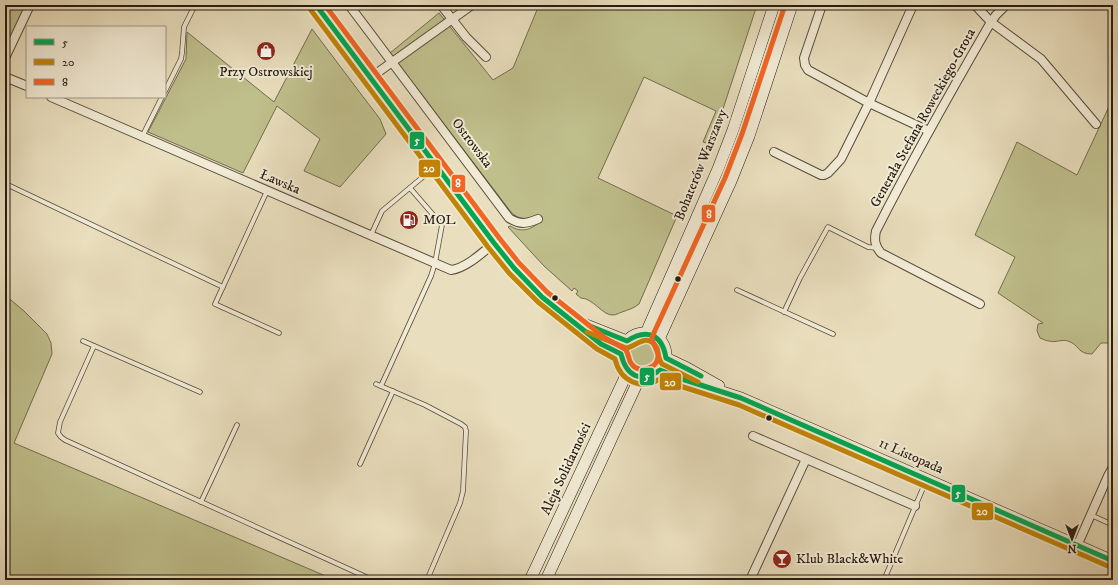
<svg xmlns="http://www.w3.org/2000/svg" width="1118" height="585" viewBox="0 0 1118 585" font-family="'IM FELL DW Pica',serif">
<rect width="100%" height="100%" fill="#e9debd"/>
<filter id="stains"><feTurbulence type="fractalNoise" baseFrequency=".005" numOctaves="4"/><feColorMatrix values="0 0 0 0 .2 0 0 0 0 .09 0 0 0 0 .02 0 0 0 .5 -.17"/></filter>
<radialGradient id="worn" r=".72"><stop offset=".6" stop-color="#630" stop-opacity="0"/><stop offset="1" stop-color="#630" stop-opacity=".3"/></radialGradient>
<g fill="#bfbf8c" stroke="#726d4e">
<path d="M5,5h25l-25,53z"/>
<path d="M539,5h218l-36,110 -12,29 -6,-2 13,-31 -72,-34 -46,101 79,38 -38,88c-5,4 -11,6 -17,8 -3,1 -6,3 -9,3 -10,1 -20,-17 -32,-17l-5,-4 2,-3 -4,-3 -2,3 -28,-25 -36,-39 2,-1c12,7 20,4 30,-4l-5,-6c-10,4 -17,3 -24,-4l-121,-159 49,-40 54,67 20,-12z"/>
<path d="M312,29l55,73 13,17 6,15 -46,53 -36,-16 16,-32 -43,-33 -34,67 -95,-41 38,-73 1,-27 87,70z"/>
<path d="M1113,98v246l-6,-1h-6l-9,11c-15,0 -12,-9 -24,-13 -6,-2 -13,2 -19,0 -3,0 -6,-2 -9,-3l-3,-7 1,-7 5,-1 -45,-30 17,-36 -40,-22 42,-93 60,33z"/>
<path d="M5,295l19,16 23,23 4,9 1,11 -38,89 321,137h-330z"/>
<circle cx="643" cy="355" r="13"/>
</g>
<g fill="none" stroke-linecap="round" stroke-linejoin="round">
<defs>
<g id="service">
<path d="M165,91l16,-32 1,-6 2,-26 11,-22"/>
<path d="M142,137l20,-40"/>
<path d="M8,185l215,102"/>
<path d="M267,191l-52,113 64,29"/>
<path d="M371,235l11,-24 54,-45"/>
<path d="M737,290l96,44"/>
<path d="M784,312l16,-34 28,-51 40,20 9,1"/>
<path d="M83,341l117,51"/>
<path d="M94,346l-34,76 -2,11 3,4 4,3 308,140"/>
<path d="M376,384l49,21 36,19 4,3 1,4 -3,60 -3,12 -33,77"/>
<path d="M381,386l50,-110 4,-13 7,-38 -32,-37"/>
<path d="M360,464l33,-73"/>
<path d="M201,502l36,-77"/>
<path d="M1091,515l22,10"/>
<path d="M884,580l42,-99"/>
</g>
<g id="minor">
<path d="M349,5l160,213c11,7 17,6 29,1"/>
<path d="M441,5l25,32 20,20"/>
<path d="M822,5l-18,53 1,7 3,5 61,33 60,28"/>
<path d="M975,5l16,17 50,37 55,65"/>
<path d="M5,58l25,-53"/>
<path d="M5,77l22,9"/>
<path d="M370,78l102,-73"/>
<path d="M51,97l400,173c15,-2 31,-17 43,-27"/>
<path d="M774,152l47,23h3l4,-2 13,-14 28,-56 44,-98"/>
<path d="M980,304l-99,-51c-6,-7 -7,-13 -5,-22 36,-71 75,-140 115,-209l5,-7 10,-10"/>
<path d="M753,436l162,70"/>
<path d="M1077,546l31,-70 5,-9"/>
<path d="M750,580l56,-121"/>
</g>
<g id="secondary">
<path d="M316,5l178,238 20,25 28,29 59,47 20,10"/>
<path d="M579,322l48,19"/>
<circle cx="644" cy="355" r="22"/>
<path d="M646,333l72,-164 15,-39 41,-125"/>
<path d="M659,339l72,-158 18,-45 43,-131"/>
<path d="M666,358l21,10 32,18"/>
<path d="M660,370l22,9 59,19 372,163"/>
<path d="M530,580l98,-209"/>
<path d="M546,580l94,-203"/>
</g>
</defs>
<use href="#service" stroke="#574c3c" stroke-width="5.5"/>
<use href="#minor" stroke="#574c3c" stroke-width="10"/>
<use href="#secondary" stroke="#261b11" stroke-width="12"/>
<use href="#service" stroke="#f1ead4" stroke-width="4"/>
<use href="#minor" stroke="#f1ead4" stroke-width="8"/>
<use href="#secondary" stroke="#f1ead4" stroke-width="11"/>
<defs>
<g id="bus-1">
<path d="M316,5l178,238 20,25 28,29 59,47 20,10c5,22 20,30 39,16l22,9 59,19 372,163"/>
<path d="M590,326l37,15c20,-13 35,-7 39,17l35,18"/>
</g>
<g id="bus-2">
<path d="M310,9l178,238 21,26 29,29 59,47 18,10c5,22 27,33 46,19l19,8 59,19 371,162"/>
<path d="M587,332l39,16c10,-1 21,-17 31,0 2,6 1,11 5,16l36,18"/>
</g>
<path id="bus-3" d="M325,5l175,234 19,24 28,29 58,46 20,11c4,4 3,10 6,14 4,7 13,8 20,4 5,-2 7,-7 7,-12 -1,-7 -6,-11 -6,-18l73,-159 17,-44 43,-129"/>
</defs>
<use href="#bus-1" stroke="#f1ead4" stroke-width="8"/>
<use href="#bus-2" stroke="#f1ead4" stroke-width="8"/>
<use href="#bus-3" stroke="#f1ead4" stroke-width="8"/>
<use href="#bus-1" stroke="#00a651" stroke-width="5"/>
<use href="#bus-2" stroke="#c38304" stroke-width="5"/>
<use href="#bus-3" stroke="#f26522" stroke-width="5"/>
</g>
<defs>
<symbol id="shop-disc" viewBox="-11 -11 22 22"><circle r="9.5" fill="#8f2418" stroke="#f1ead4"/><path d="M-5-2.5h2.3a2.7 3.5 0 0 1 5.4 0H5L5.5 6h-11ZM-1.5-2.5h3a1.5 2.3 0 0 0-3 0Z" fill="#fff"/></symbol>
<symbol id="fuel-disc" viewBox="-11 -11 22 22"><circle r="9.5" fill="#8f2418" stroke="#f1ead4"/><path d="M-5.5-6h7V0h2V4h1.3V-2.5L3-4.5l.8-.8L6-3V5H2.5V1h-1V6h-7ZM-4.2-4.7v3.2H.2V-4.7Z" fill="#fff"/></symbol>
<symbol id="bar-disc" viewBox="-11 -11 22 22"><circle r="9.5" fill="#8f2418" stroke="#f1ead4"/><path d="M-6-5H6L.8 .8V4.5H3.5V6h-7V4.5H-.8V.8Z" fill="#fff"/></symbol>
</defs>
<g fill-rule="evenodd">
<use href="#shop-disc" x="255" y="40" width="22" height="22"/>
<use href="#fuel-disc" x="398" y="209" width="22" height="22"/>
<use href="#bar-disc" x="771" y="548" width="22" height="22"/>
</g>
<g fill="#261b11" stroke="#f1ead4" stroke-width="1.5">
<circle cx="678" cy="279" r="3.5"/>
<circle cx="555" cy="298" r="3.5"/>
<circle cx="769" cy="418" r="3.5"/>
</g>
<g text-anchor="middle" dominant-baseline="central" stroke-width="4" stroke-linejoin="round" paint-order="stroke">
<g font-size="14" fill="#261b11" stroke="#f1ead4" text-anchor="start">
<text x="266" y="72" text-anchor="middle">Przy Ostrowskiej</text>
<text x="423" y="220">MOL</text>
<text x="796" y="559">Klub Black&amp;White</text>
</g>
<g font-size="14" fill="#261b11" stroke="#f1ead4">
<text transform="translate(923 118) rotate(-61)">Generała Stefana Roweckiego-Grota</text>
<text transform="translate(472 143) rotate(53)">Ostrowska</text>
<text transform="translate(701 165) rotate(-68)">Bohaterów Warszawy</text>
<text transform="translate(280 182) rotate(23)">Ławska</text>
<text transform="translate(911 456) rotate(24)">11 Listopada</text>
<text transform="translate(566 469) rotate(-65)">Aleja Solidarności</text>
</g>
</g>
<g stroke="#f1ead4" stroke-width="1.5">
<rect x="409" y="131" width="16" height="19" rx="4" fill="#00a651"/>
<rect x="418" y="159" width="23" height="19" rx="4" fill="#c38304"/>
<rect x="451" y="174" width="15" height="19" rx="4" fill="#f26522"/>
<rect x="701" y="204" width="15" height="19" rx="4" fill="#f26522"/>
<rect x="639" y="367" width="16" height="19" rx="4" fill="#00a651"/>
<rect x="659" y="372" width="23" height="19" rx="4" fill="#c38304"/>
<rect x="951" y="484" width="15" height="19" rx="4" fill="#00a651"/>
<rect x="971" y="502" width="23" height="19" rx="4" fill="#c38304"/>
</g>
<g font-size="11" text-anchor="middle" font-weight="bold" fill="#fff">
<text x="417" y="144">5</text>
<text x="429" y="172">20</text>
<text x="458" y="187">8</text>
<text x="709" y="218">8</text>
<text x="647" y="380">5</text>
<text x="670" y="386">20</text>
<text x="958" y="497">5</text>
<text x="982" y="515">20</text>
</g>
<rect width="1118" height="585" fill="none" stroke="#e9debd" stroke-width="20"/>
<rect x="6" y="6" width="1106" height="573" fill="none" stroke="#261b11" stroke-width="2"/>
<rect x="10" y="10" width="1098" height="565" fill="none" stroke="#261b11"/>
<rect x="26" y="26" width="140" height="72" fill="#f1ead4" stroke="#a09786"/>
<rect x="34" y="39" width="20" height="6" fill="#00a651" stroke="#a09786"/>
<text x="62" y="46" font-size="12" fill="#261b11">5</text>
<rect x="34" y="59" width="20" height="6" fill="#c38304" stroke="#a09786"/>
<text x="62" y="66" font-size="12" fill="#261b11">20</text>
<rect x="34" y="79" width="20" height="6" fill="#f26522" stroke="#a09786"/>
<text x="62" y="86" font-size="12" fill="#261b11">8</text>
<g transform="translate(1072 539) rotate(180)" stroke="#f1ead4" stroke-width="3" paint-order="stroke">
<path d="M0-3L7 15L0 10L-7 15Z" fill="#261b11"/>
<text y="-6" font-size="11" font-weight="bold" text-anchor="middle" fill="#261b11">N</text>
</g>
<rect width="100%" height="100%" filter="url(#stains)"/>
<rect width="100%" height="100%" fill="url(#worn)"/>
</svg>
